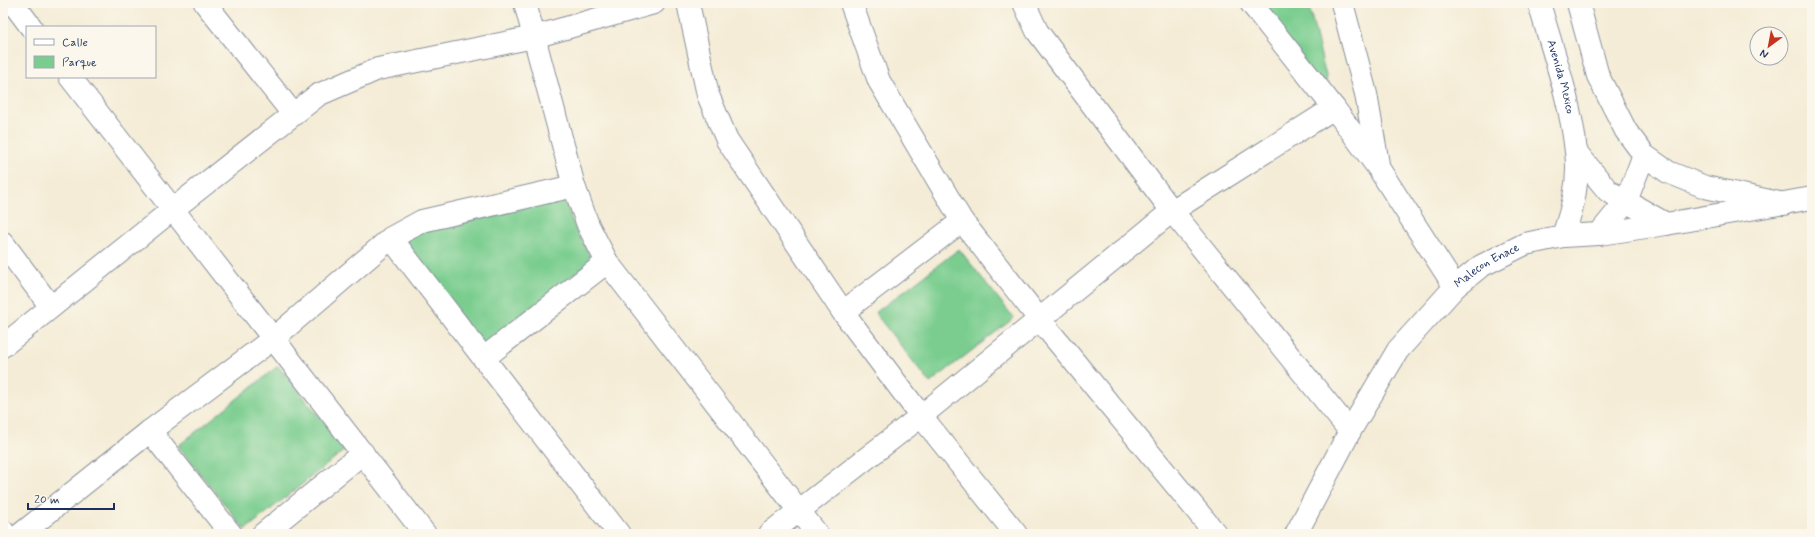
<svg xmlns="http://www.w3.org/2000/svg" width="1815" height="537" viewBox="0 0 1815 537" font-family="Mynerve,sans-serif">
<rect width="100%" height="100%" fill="#fbf7ec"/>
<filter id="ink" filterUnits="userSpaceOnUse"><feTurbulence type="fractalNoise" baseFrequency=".025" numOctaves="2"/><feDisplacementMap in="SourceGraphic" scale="8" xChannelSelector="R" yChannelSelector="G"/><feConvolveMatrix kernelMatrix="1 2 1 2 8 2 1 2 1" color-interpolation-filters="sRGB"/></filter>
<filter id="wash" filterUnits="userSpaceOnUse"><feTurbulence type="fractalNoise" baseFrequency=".012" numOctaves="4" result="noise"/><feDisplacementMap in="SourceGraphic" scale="16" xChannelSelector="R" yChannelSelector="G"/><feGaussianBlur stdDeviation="0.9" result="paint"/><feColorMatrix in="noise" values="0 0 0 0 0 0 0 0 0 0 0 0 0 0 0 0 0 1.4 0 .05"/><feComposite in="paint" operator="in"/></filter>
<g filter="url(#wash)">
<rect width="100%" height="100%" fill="#f4ecd6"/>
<g fill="#7acd8f" stroke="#4a7e76">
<path d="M1243,3h65l19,77 -10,9z"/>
<path d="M564,198l10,28 18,34 -109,85 -81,-103 16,-9z"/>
<path d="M959,249l55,69 -84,65 -55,-70z"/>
<path d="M278,366l68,83 -101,81 -67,-84z"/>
</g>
</g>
<g filter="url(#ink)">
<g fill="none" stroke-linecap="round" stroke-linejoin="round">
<defs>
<g id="minor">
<path d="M13,3l18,24"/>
<path d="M205,3l88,111"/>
<path d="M525,3l49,183 14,39 19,37 210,272"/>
<path d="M688,3l20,92 19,45 116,172 78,104 95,118"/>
<path d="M851,3l28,78 83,140 78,99 176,214"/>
<path d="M1024,3l13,28 135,180 178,220"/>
<path d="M1251,3l83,105"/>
<path d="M1342,3l24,91 12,70"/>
<path d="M70,77l355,457"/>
<path d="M391,238l228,296"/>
<path d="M3,243l48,64"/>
<path d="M843,312l119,-91"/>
<path d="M3,346l169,-136 146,-115 60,-26 156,-32 120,-34"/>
<path d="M484,358l123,-96"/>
<path d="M150,431l81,103"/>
<path d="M21,534l129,-103 124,-93 117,-100 31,-17 152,-35"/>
<path d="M263,534l100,-81"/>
<path d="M769,534l152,-118 251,-205 162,-103 45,61 76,118"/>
</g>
<g id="tertiary">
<path d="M3,531l2,3"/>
<path id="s1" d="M1296,534l54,-103 48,-81 57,-63 26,-21 44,-22 38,-8 36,-2 67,-10"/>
</g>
<g id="secondary">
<path id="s2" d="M1539,3c14,49 32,99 37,149 4,29 -4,58 -13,84"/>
<path d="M1578,3l20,73 28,55 18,24 24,17 37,15 79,17"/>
<path d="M1577,153l31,38 58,33 146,-26"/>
<path d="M1599,234l27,-33 18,-46"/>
</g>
</defs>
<use href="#minor" stroke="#888e9a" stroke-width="24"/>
<use href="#tertiary" stroke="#888e9a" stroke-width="24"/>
<use href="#secondary" stroke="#888e9a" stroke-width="24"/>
<use href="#minor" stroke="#fff" stroke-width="22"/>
<use href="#tertiary" stroke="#fff" stroke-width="22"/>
<use href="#secondary" stroke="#fff" stroke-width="22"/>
</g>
</g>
<g text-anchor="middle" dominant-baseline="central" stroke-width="3" stroke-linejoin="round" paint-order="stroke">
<g font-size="12" fill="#1b2f5e" stroke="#fbf7ec">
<text stroke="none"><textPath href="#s2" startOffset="77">Avenida Mexico</textPath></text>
<text stroke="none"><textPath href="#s1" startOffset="334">Malecon Enace</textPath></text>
</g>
</g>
<rect width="1815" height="537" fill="none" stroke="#fbf7ec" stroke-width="16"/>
<rect x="26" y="26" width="130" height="52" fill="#fbf7ec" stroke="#a1a7b3"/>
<rect x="34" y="39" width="20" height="6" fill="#ffffff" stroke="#a1a7b3"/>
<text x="62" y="46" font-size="12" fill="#1b2f5e">Calle</text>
<rect x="34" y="56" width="20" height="12" fill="#7acd8f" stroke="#a1a7b3"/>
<text x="62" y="66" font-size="12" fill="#1b2f5e">Parque</text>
<g transform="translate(1769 46) rotate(212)"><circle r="19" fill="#fbf7ec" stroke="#a1a7b3"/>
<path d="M0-3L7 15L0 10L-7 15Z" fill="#c8321e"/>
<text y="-6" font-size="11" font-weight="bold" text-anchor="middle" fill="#1b2f5e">N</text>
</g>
<path d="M28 503v6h86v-6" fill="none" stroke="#1b2f5e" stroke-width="2"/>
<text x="34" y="503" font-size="12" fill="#1b2f5e" stroke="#fbf7ec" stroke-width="3" paint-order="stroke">20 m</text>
</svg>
